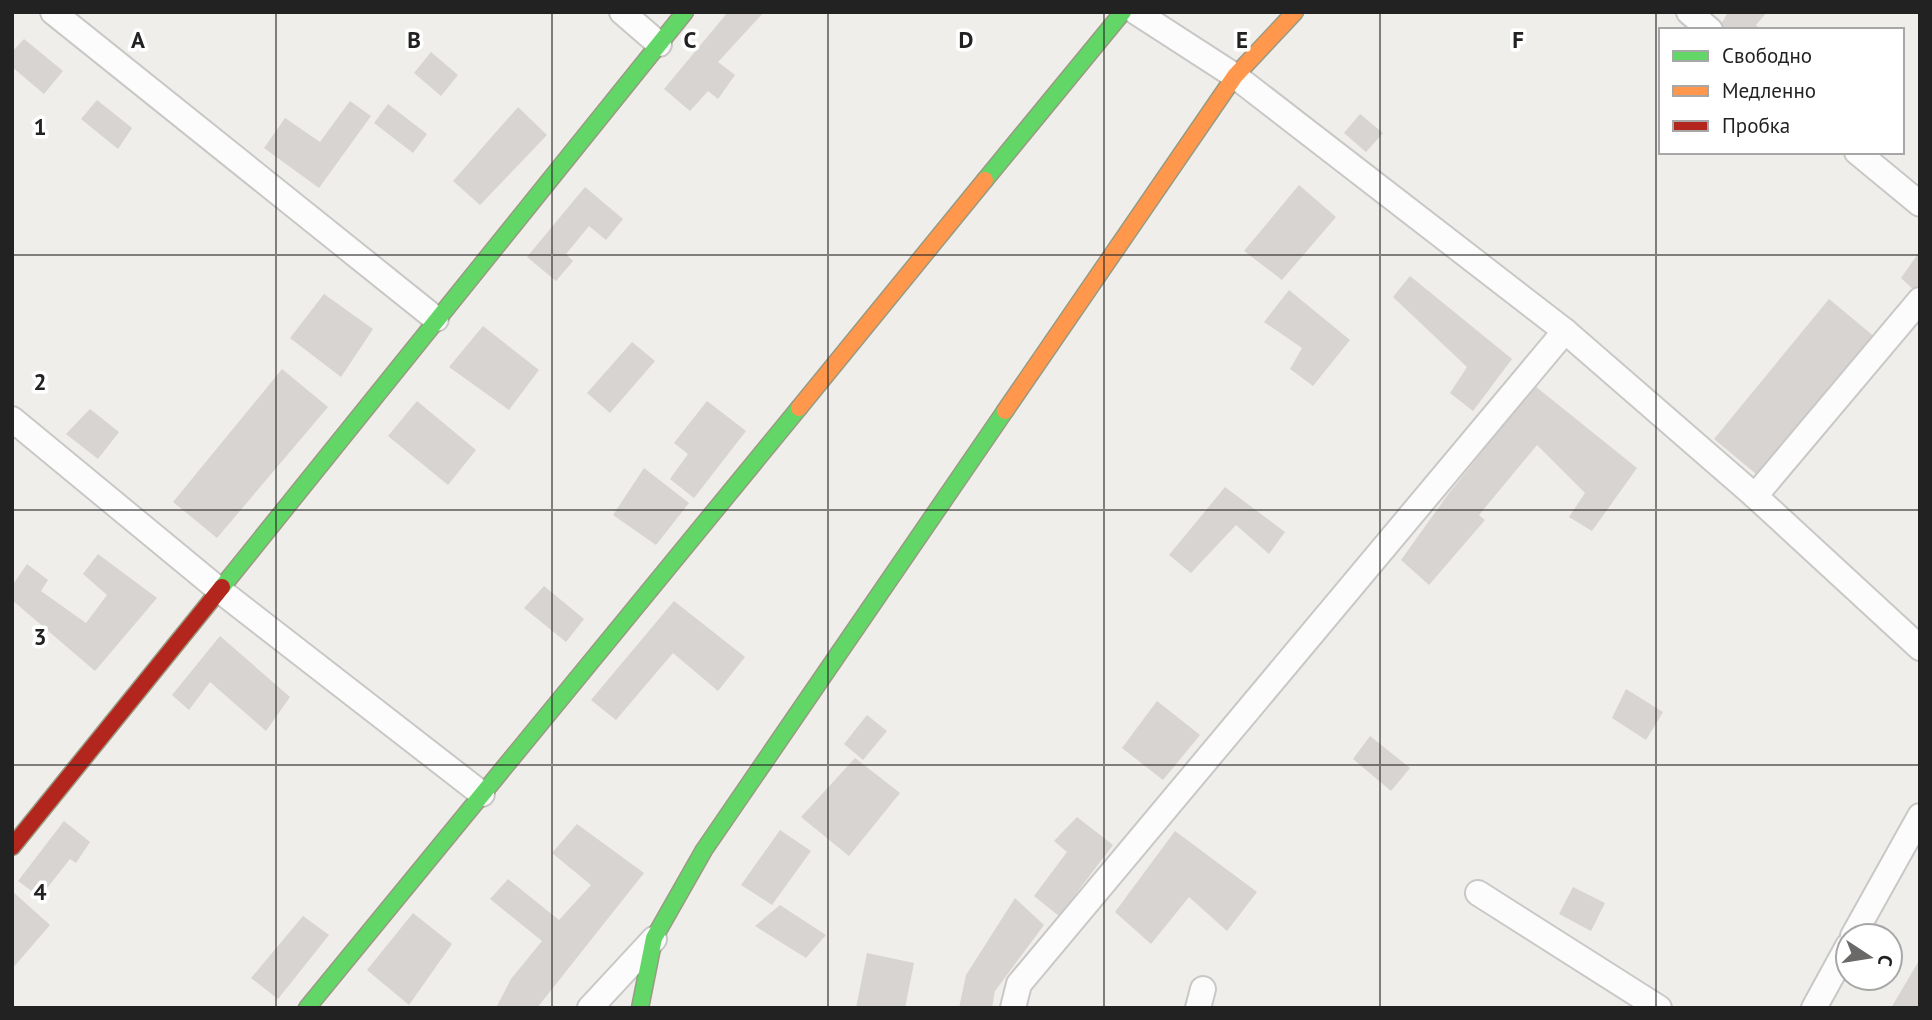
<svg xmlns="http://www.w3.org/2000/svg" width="1932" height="1020" viewBox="0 0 1932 1020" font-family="'PT Sans',sans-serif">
<rect width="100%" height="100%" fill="#f0eeeb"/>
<g fill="#d7d4d2">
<path d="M728,12h36l-46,50 17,13 -17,24 -10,-8 -18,20 -26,-22z"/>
<path d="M1728,12h39l-11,13 5,5h-43z"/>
<path d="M24,39l39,32 -19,23 -32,-27v-15z"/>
<path d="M431,52l27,23 -17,21 -27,-23z"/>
<path d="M97,100l35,28 -14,21 -37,-30z"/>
<path d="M350,101l21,15 -52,72 -55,-40 21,-30 35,24z"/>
<path d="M388,104l39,30 -14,19 -39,-30z"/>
<path d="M518,107l29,28 -67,70 -27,-24z"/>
<path d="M1360,114l23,19 -17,19 -22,-19z"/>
<path d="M1299,185l37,32 -54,63 -38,-29z"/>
<path d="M585,187l38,32 -17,21 -17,-14 -23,28 7,7 -17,20 -29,-24z"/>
<path d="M1920,251v36l-4,5 -15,-14z"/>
<path d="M1410,276l102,83 -39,52 -23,-18 17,-26 -74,-70z"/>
<path d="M1289,290l61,50 -37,46 -23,-17 12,-21 -38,-26z"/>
<path d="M324,294l49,35 -32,48 -51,-39z"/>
<path d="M1829,299l47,39 -114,141 -48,-40z"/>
<path d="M483,326l56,44 -30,40 -60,-43z"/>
<path d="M632,342l23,19 -45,52 -23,-20z"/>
<path d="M282,369l46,38 -111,131 -44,-36z"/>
<path d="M1535,386l102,82 -45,63 -23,-14 16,-24 -48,-48 -58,70 6,5 -56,65 -28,-25 48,-67z"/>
<path d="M417,401l59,49 -28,35 -60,-49z"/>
<path d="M707,401l39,30 -52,67 -24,-19 18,-25 -14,-11z"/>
<path d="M90,409l29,23 -21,27 -32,-25z"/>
<path d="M644,468l45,35 -33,42 -43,-30z"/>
<path d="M1225,487l60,45 -16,22 -33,-29 -45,48 -22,-18z"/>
<path d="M98,554l59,44 -62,73 -83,-71v-14l15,-22 21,16 -7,11 45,32 21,-28 -24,-21z"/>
<path d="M544,586l40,33 -18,23 -42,-34z"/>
<path d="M674,601l71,56 -27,34 -45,-38 -57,67 -25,-20z"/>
<path d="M220,636l70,61 -24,34 -56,-49 -21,28 -17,-15z"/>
<path d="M1626,689l37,23 -17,28 -34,-22z"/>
<path d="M1157,701l43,34 -37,45 -41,-32z"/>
<path d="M867,715l20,16 -24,29 -19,-16z"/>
<path d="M1370,736l40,32 -19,23 -38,-32z"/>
<path d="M855,758l45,35 -51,63 -48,-39z"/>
<path d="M1077,817l36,28 -54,71 -25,-20 33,-44 -13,-11z"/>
<path d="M64,821l26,21 -14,21 -6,-4 -30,38 -22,-16z"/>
<path d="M577,824l67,49 -107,135h-41l15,-29 31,-38 -52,-42 18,-20 51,41 32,-35 -39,-32z"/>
<path d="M780,830l31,21 -39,54 -31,-20z"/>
<path d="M1175,831l82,61 -30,39 -38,-34 -38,47 -36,-32z"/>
<path d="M1573,887l32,16 -14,28 -32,-17z"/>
<path d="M12,891l38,34 -38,44z"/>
<path d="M1015,898l29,27 -49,66 -3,17h-33l7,-33z"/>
<path d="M780,905l46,30 -20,23 -51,-32z"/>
<path d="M413,913l39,31 -43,61 -42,-35z"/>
<path d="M303,916l26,19 -51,64 -27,-21z"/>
<path d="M867,953l47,10 -9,45h-49z"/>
<path d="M1920,959v49h-29z"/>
</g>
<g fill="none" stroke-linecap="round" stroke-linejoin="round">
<defs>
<g id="street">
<path d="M53,12l383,307"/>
<path d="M622,12l37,32"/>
<path d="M1136,12l99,64 330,255 190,165 165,152"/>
<path d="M1689,12l21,18"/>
<path d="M1857,152l63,52"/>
<path d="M12,419l206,170 264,205"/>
<path d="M1755,496l165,-196"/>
<path d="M1478,893l181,115"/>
<path d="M1853,936l67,-120"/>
<path d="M590,1008l64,-69"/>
<path d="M1013,1008l6,-24 546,-653"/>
<path d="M1198,1008l5,-19"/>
<path d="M1814,1008l34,-62"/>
</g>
<g id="fast">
<path d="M985,180l138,-168"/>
<path d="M222,587l463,-575"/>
<path d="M307,1008l492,-600"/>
<path d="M640,1008l14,-70 50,-88 301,-439"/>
</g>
<g id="slow">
<path d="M799,408l186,-228"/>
<path d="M1005,411l230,-335 60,-64"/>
</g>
<path id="jam" d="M12,847l210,-260"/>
</defs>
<use href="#street" stroke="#c9c8c7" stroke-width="28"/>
<use href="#fast" stroke="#999a82" stroke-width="19"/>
<use href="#slow" stroke="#999a82" stroke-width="19"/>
<use href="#jam" stroke="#999a82" stroke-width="19"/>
<use href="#street" stroke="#fdfcfc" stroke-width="24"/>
<use href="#fast" stroke="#63d668" stroke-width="16"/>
<use href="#slow" stroke="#ff974d" stroke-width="16"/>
<use href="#jam" stroke="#b3261e" stroke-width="16"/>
</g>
<path fill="none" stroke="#222" stroke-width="2" stroke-opacity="0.55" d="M276,12v996M552,12v996M828,12v996M1104,12v996M1380,12v996M1656,12v996M12,255h1908M12,510h1908M12,765h1908"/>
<g font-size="23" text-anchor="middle" font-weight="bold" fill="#222" stroke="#fff" stroke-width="7" stroke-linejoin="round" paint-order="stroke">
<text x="138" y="48">A</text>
<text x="414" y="48">B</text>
<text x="690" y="48">C</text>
<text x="966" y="48">D</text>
<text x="1242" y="48">E</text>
<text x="1518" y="48">F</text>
<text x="40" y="135">1</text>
<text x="40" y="390">2</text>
<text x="40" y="645">3</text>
<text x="40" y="900">4</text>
</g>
<rect width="1932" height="1020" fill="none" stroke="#222222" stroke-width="28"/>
<rect x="1659" y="28" width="245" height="126" fill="#ffffff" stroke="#a7a7a7" stroke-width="2"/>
<rect x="1673" y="51" width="35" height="10" fill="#63d668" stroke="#a7a7a7" stroke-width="2"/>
<text x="1722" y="63" font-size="21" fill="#222222">Свободно</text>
<rect x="1673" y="86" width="35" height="10" fill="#ff974d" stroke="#a7a7a7" stroke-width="2"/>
<text x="1722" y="98" font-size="21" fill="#222222">Медленно</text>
<rect x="1673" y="121" width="35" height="10" fill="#b3261e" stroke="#a7a7a7" stroke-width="2"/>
<text x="1722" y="133" font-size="21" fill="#222222">Пробка</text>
<g transform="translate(1869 957) rotate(102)"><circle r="33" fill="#ffffff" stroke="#a7a7a7" stroke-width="2"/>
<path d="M0-5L12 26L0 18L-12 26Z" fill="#6a6968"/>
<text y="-10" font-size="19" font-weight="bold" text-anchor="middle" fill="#222222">С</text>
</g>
</svg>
